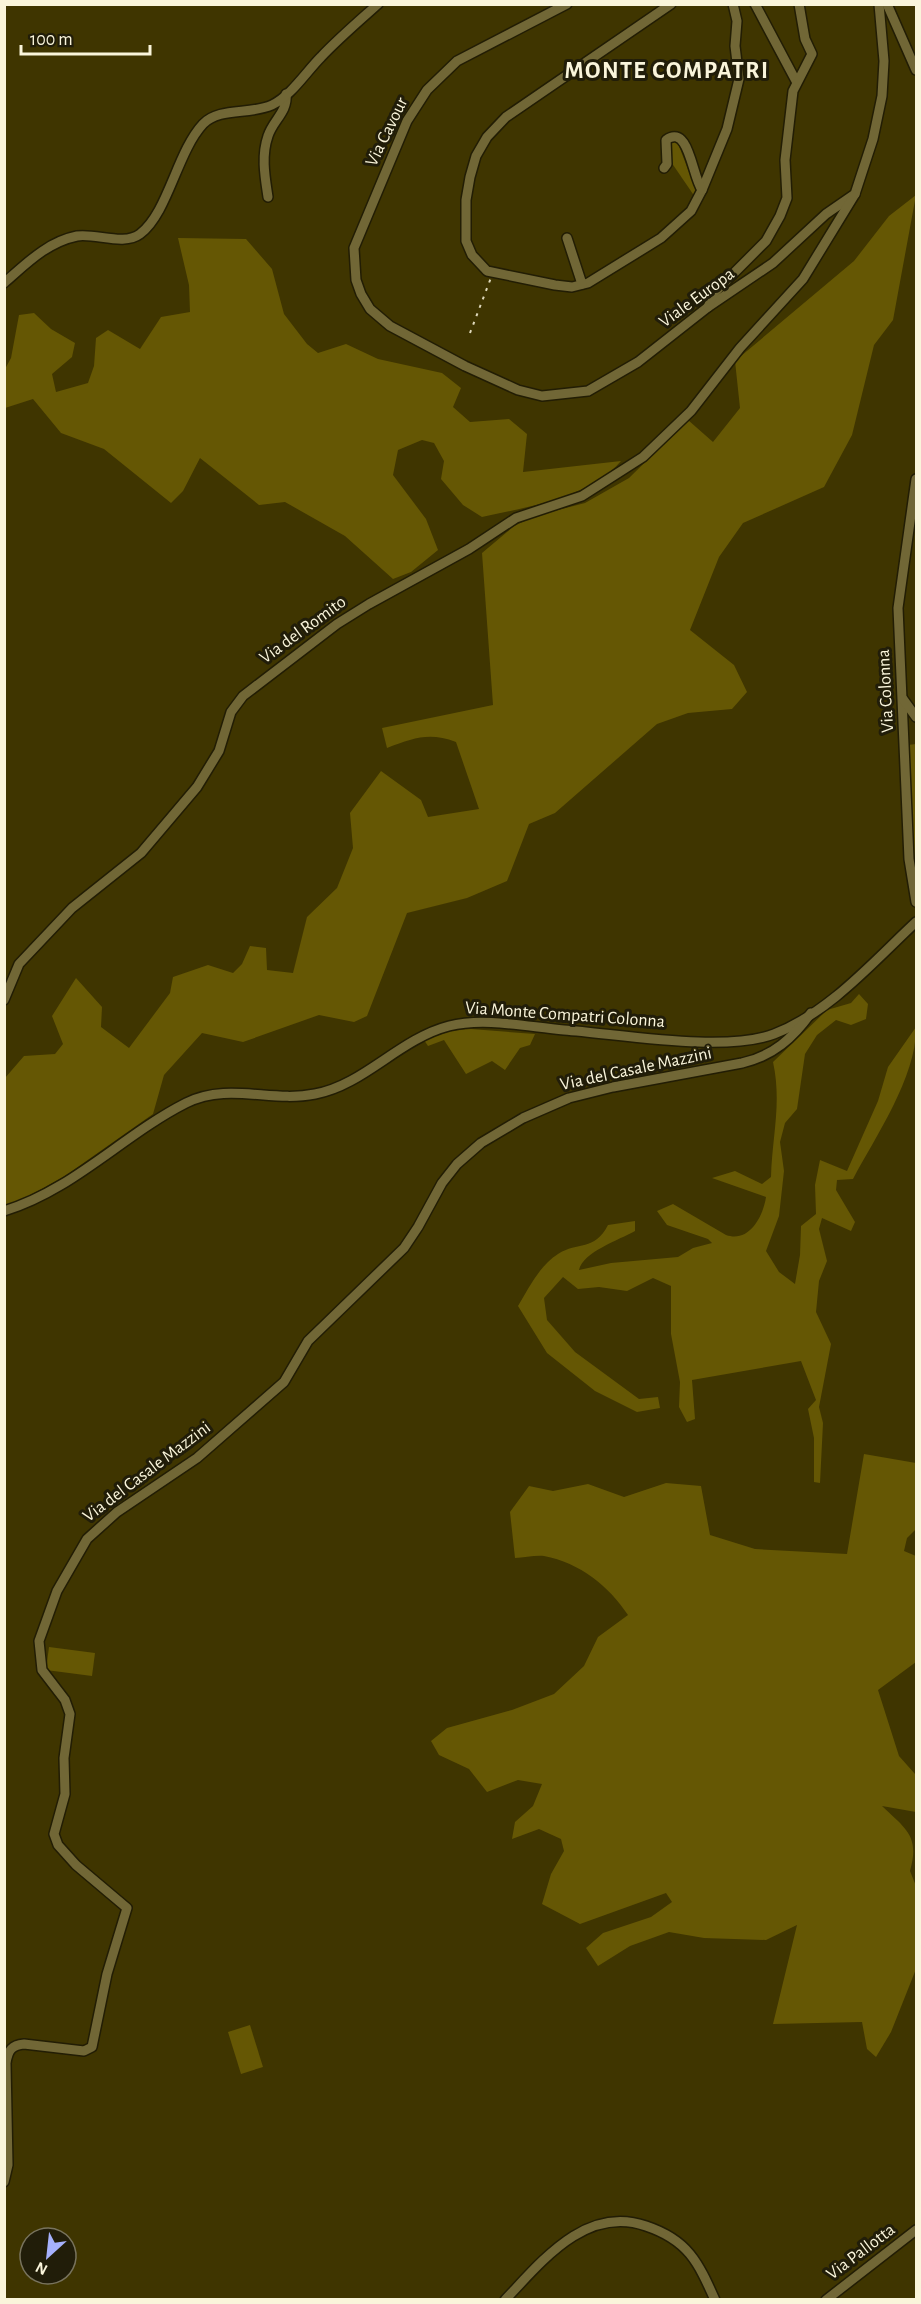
<svg xmlns="http://www.w3.org/2000/svg" width="921" height="2304" viewBox="0 0 921 2304" font-family="'Alegreya Sans',sans-serif">
<rect width="100%" height="100%" fill="#3f3500"/>
<g fill="#655704">
<path d="M677,141l19,49 -1,7 -28,-41v-14z"/>
<path d="M916,195l-23,125 -19,25 -22,90 -28,52 -81,36 -24,34 -29,73 44,35 13,27 -15,17 -44,4 -31,11 -102,89 -26,11 -22,57 -40,17 -60,15 -40,103 -13,6 -35,-7 -76,27 -41,-9 -38,42 -11,39 -88,62 -47,26 -13,3v-127l19,-22 31,-2 8,-10 -11,-28 24,-38 26,29 -1,20 28,21 41,-55 3,-16 35,-12 25,8 9,-9 8,-18 16,2 1,22 26,3 14,-56 30,-29 16,-40 -3,-35 31,-42 40,29 7,17 51,-8 -23,-67c-27,-10 -42,-4 -69,6l-5,-20 111,-23 -11,-152 32,-27 21,-10 50,-13 44,-25 59,-58 25,22 27,-34 -5,-47 119,-100 35,-45z"/>
<path d="M178,238l68,1 26,30 12,45 23,30 11,9 28,-9 32,15 64,14 19,15 -8,19 17,15 39,-3 18,15 -4,38 98,-11c-32,37 -93,46 -139,56l-19,-12 -22,-26 3,-18 -10,-18 -12,-3 -24,10 -5,25 33,44 12,31 -27,22 -18,7 -48,-43 -60,-34 -26,3 -59,-47 -17,33 -12,12 -67,-54 -43,-16 -28,-34 -28,9v-39l6,-11 8,-43 15,-2 17,16 24,14 -3,14 -20,17 4,18 32,-9 6,-17 2,-28 12,-8 32,19 21,-32 29,-5 -1,-27z"/>
<path d="M916,744v143l-8,-142z"/>
<path d="M859,994l9,10 -2,15 -15,6 -15,-5 -19,15 -12,19 -8,55 -12,14 -5,19 4,29 -5,45 -13,35 13,21 16,12 5,-29 1,-29 15,-12 -1,-29 5,-25 27,11 31,-70 10,-34 28,-40c1,49 -40,109 -63,152l-16,1 -1,10 19,32 -4,9 -29,-13 -3,11 8,32 -8,20 -3,31 15,32 -12,63 4,16 -3,60 -6,-1v-44l-6,-29 8,-9 -15,-39 -109,19 3,39 -8,3 -8,-15 1,-25 -9,-48v-48l-18,-8 -26,13 -28,-4 -21,2 -15,-12 -19,21 3,22 28,32 64,47 19,-2 2,11 -23,4 -42,-21 -48,-38 -29,-47c11,-18 21,-40 40,-52 20,-13 36,-2 50,-29l27,-4v10c-16,9 -52,21 -56,39l32,-7 67,-6 15,-9 19,-5 -4,-4 -41,-14 -10,-14 16,-7 53,31c23,8 37,-18 40,-38l-54,-19 23,-7 27,13 9,-7c1,-40 11,-74 2,-115l54,-52 24,-7z"/>
<path d="M471,1029l64,5 -5,11 -10,3 -15,22 -13,-9 -26,13 -22,-34 -16,6 -4,-6 26,-9z"/>
<path d="M864,1454l52,9v66l-9,9 -3,13 12,5v106l-38,28 21,66 16,18 1,38 -34,-6c24,23 38,30 28,65l6,15v83l-25,63 -15,25 -9,-8 -5,-27 -89,2 24,-99 -31,15 -62,-2 -35,-6 -39,14 -32,20 -12,-18 17,-15 48,-16 21,-15 -6,-9 -86,31 -38,-20 9,-30 13,-23 -3,-12 -22,-10 -27,10 3,-17 18,-16 9,-22 -24,-4 -31,12 -18,-23 -30,-14 -8,-14 16,-13 65,-18 42,-16 30,-28 14,-29 30,-22c-19,-29 -48,-52 -84,-59 -9,-1 -20,2 -29,2l-5,-46 19,-26 24,5 35,-7 36,13 42,-14 35,3 9,49 45,14 92,5z"/>
<path d="M49,1647l46,6 -3,23 -46,-6z"/>
<path d="M250,2025l13,42 -22,7 -13,-42z"/>
</g>
<g fill="none" stroke-linecap="round" stroke-linejoin="round">
<defs>
<g id="minor">
<path d="M567,4l-110,57 -30,29 -20,31 -53,127 2,32 5,14 9,15 20,17 75,40 53,24 24,6 46,-5 50,-29 70,-55 65,-44 53,-49 29,-20 18,-55 9,-43 2,-35 -5,-57"/>
<path d="M671,4l-165,113 -19,20 -11,19 -6,21 -4,23v41l6,14 15,16 68,14 17,2 16,-4 73,-45 30,-27 11,-21 25,-61 12,-50 -4,-33 2,-25 -4,-17"/>
<path d="M755,4l41,77"/>
<path d="M887,4l29,66"/>
<path d="M664,168l3,-4 -1,-24c23,-17 26,36 36,50"/>
<path d="M268,197c-3,-20 -7,-41 0,-61 5,-16 20,-24 18,-42"/>
<path d="M567,238l15,46"/>
<path d="M4,283c22,-19 43,-41 73,-47 19,-3 47,10 63,-2 28,-21 37,-82 63,-110 16,-17 47,-9 69,-19 19,-9 34,-33 49,-48 18,-19 38,-36 57,-53"/>
<path d="M708,307l6,-14 52,-52 14,-25 7,-18 -2,-38 8,-69 19,-37 -7,-15 -6,-35"/>
<path d="M916,479l-18,129 11,251 7,43"/>
<path d="M903,699l13,18"/>
<path d="M4,1000l15,-36 53,-56 69,-55 56,-66 22,-36 12,-39 12,-16 94,-72 32,-20 100,-55 47,-31 66,-22 61,-39 48,-46 49,-63 63,-69 52,-85"/>
<path d="M4,1211c69,-21 119,-76 182,-108 43,-21 85,0 129,-9 49,-9 84,-55 134,-68 36,-9 79,1 115,4 56,4 160,23 210,4 55,-21 100,-73 142,-112"/>
<path d="M4,2182l4,-17 -2,-102c2,-13 6,-18 18,-19l60,7 8,-4 15,-73 20,-66 -51,-43 -18,-20 -4,-11 11,-40 -1,-36 6,-44 -5,-14 -23,-30 -3,-29 18,-50 30,-52 30,-27 80,-54 87,-76 24,-41 96,-93 14,-21 24,-44 15,-19 24,-21 42,-25 46,-20 44,-11 129,-24c31,-7 51,-25 69,-50"/>
<path d="M505,2300c37,-39 81,-95 141,-74 42,14 52,36 69,74"/>
<path d="M826,2300l90,-70"/>
</g>
</defs>
<use href="#minor" stroke="#221d04" stroke-width="12"/>
<use href="#minor" stroke="#716736" stroke-width="9"/>
<path stroke="#ded8ba" stroke-width="2" stroke-dasharray="3 6" stroke-linecap="butt" d="M470,333l22,-58"/>
</g>
<g text-anchor="middle" dominant-baseline="central" stroke-width="6" stroke-linejoin="round" paint-order="stroke">
<g font-size="18" fill="#faf5db" stroke="#211d09">
<text transform="translate(387 132) rotate(-64)">Via Cavour</text>
<text transform="translate(697 298) rotate(-36)">Viale Europa</text>
<text transform="translate(303 630) rotate(-36)">Via del Romito</text>
<text transform="translate(886 691) rotate(-93)">Via Colonna</text>
<text transform="translate(565 1015) rotate(4)">Via Monte Compatri Colonna</text>
<text transform="translate(636 1069) rotate(-12)">Via del Casale Mazzini</text>
<text transform="translate(147 1472) rotate(-37)">Via del Casale Mazzini</text>
<text transform="translate(861 2252) rotate(-37)">Via Pallotta</text>
</g>
<g font-size="24" font-weight="bold" letter-spacing="1.5" fill="#faf5db" stroke="#211d09">
<text x="667" y="71">MONTE COMPATRI</text>
</g>
</g>
<rect width="921" height="2304" fill="none" stroke="#faf5db" stroke-width="12"/>
<g transform="translate(48 2256) rotate(207)"><circle r="28" fill="#211d09" stroke="#78735d" stroke-width="1.5"/>
<path d="M0-4.5L10 22L0 15L-10 22Z" fill="#a6b1fc"/>
<text y="-9" font-size="16" font-weight="bold" text-anchor="middle" fill="#faf5db">N</text>
</g>
<path d="M21 45v9h129v-9" fill="none" stroke="#faf5db" stroke-width="3"/>
<text x="30" y="45" font-size="18" fill="#faf5db" stroke="#211d09" stroke-width="4.5" paint-order="stroke">100 m</text>
</svg>
